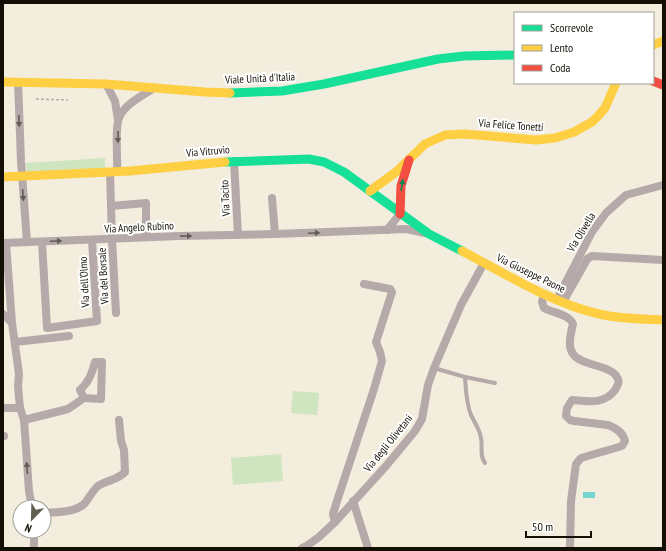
<svg xmlns="http://www.w3.org/2000/svg" width="666" height="551" viewBox="0 0 666 551" font-family="'PT Sans Narrow',sans-serif">
<rect width="100%" height="100%" fill="#f2eddc"/>
<g fill="#cee5bf">
<path d="M105,158v10l-78,5 -1,-10z"/>
<path d="M293,391l26,2 -2,22 -26,-2z"/>
<path d="M281,454l2,27 -50,4 -2,-27z"/>
</g>
<rect fill="#77d4d0" x="583" y="492" width="12" height="6"/>
<g fill="none" stroke-linecap="round" stroke-linejoin="round">
<path stroke="#b5aca8" stroke-width="1.5" stroke-dasharray="3 2" stroke-linecap="butt" d="M36,99l32,1"/>
<g stroke="#b6a9a9" stroke-width="4">
<path d="M434,368l31,9 30,6"/>
<path d="M465,377c1,13 1,26 6,38 4,8 9,15 10,23 2,9 -2,17 4,25"/>
</g>
<g stroke="#b6a9a9" stroke-width="8">
<path d="M18,82l3,79 6,81"/>
<path d="M106,84l9,17 3,19"/>
<path d="M234,161l4,74"/>
<path d="M110,172l2,67 4,74"/>
<path d="M117,172c1,-16 -2,-36 1,-51 3,-15 24,-25 36,-33"/>
<path d="M272,198l3,36"/>
<path d="M111,206l35,-3v34"/>
<path d="M387,230l13,-16"/>
<path d="M42,242l5,86 50,-7 -5,-81"/>
<path d="M3,243l177,-7 95,-2 131,-5 19,4"/>
<path d="M6,243l6,80 7,51 -1,12 2,22 4,12 5,71 3,16"/>
<path d="M544,294l-2,8 2,6c9,5 25,6 29,16 -2,9 -6,22 0,30 9,13 39,10 45,25 2,4 -1,7 -3,11 -11,15 -27,11 -43,10l-5,8 -1,8 4,4 4,1 34,4c8,3 15,7 17,16l-3,5 -41,12 -5,6 -5,37 -1,47"/>
<path d="M557,299l35,-67 14,-19 20,-18 37,-10"/>
<path d="M563,302l22,-39 2,-4 5,-3 71,4"/>
<path d="M3,314l9,9"/>
<path d="M15,342l54,-6"/>
<path d="M95,362h7l-1,37 -17,-1 -4,-8c9,-8 12,-17 15,-28z"/>
<path d="M3,408h17"/>
<path d="M24,420l44,-11 16,-11"/>
<path d="M3,436h1"/>
<path d="M353,501l15,47"/>
<path d="M44,513c12,-1 32,0 41,-10 4,-5 8,-13 13,-17 9,-6 20,-6 27,-14l-1,-22 -3,-9 -2,-21"/>
<path d="M335,522l-2,-8 4,-13 37,-112 8,-28 -2,-9 -4,-10 16,-50 -2,-3 -26,-5"/>
<path d="M34,531v17"/>
<path d="M302,548l6,-3 11,-8 16,-15 51,-56 29,-35 7,-12 6,-34 6,-17 27,-63 23,-42"/>
</g>
<g stroke="#16e098" stroke-width="9">
<path d="M230,93l52,-2 42,-7 114,-25 26,-3 51,-1"/>
<path d="M225,162l84,-3 15,3 20,10 85,62 33,17"/>
</g>
<g stroke="#ffcf43" stroke-width="9">
<path d="M653,45l10,-4"/>
<path d="M3,82l103,2 99,8 25,1"/>
<path d="M3,177l127,-6 95,-9"/>
<path d="M370,191l26,-19 29,-28 20,-9 19,-1 72,6 19,-2 19,-6 18,-10 7,-7 6,-7 11,-25"/>
<path d="M462,251c42,22 91,53 137,63 21,5 42,5 64,6"/>
</g>
<g stroke="#f24e42" stroke-width="9">
<path d="M653,81l10,4"/>
<path d="M400,214l1,-28 8,-26"/>
</g>
</g>
<defs><path id="oneway-solid" d="M-6-.8H1V-3.2L6.5 0L1 3.2V.8H-6Z"/></defs>
<g fill="#645c57">
<use href="#oneway-solid" transform="translate(19 121) rotate(88)"/>
<use href="#oneway-solid" transform="translate(118 137) rotate(91)"/>
<use href="#oneway-solid" transform="translate(23 195) rotate(86)"/>
<use href="#oneway-solid" transform="translate(314 233) rotate(-2)"/>
<use href="#oneway-solid" transform="translate(186 236) rotate(-1)"/>
<use href="#oneway-solid" transform="translate(56 241) rotate(-3)"/>
<use href="#oneway-solid" transform="translate(27 468) rotate(-94)"/>
</g>
<use fill="#158256" href="#oneway-solid" transform="translate(402 185) rotate(-80)"/>
<g text-anchor="middle" dominant-baseline="central" stroke-width="4" stroke-linejoin="round" paint-order="stroke">
<g font-size="11" fill="#130f05" stroke="#fff">
<text transform="translate(260 78) rotate(-3)">Viale Unità d'Italia</text>
<text transform="translate(511 125) rotate(4)">Via Felice Tonetti</text>
<text transform="translate(208 151) rotate(-5)">Via Vitruvio</text>
<text transform="translate(225 198) rotate(-93)">Via Tacito</text>
<text transform="translate(139 227) rotate(-3)">Via Angelo Rubino</text>
<text transform="translate(581 232) rotate(-59)">Via Olivella</text>
<text transform="translate(531 273) rotate(26)">Via Giuseppe Paone</text>
<text transform="translate(103 276) rotate(-93)">Via del Borsale</text>
<text transform="translate(84 282) rotate(-93)">Via dell'Olmo</text>
<text transform="translate(388 443) rotate(-51)">Via degli Olivetani</text>
</g>
</g>
<rect width="666" height="551" fill="none" stroke="#130f05" stroke-width="8"/>
<rect x="514" y="12" width="140" height="72" fill="#ffffff" stroke="#a19f9b"/>
<rect x="522" y="25" width="20" height="6" fill="#16e098" stroke="#a19f9b"/>
<text x="550" y="32" font-size="12" fill="#130f05">Scorrevole</text>
<rect x="522" y="45" width="20" height="6" fill="#ffcf43" stroke="#a19f9b"/>
<text x="550" y="52" font-size="12" fill="#130f05">Lento</text>
<rect x="522" y="65" width="20" height="6" fill="#f24e42" stroke="#a19f9b"/>
<text x="550" y="72" font-size="12" fill="#130f05">Coda</text>
<g transform="translate(32 519) rotate(203)"><circle r="19" fill="#ffffff" stroke="#a19f9b"/>
<path d="M0-3L7 15L0 10L-7 15Z" fill="#615d50"/>
<text y="-6" font-size="11" font-weight="bold" text-anchor="middle" fill="#130f05">N</text>
</g>
<path d="M526 531v6h65v-6" fill="none" stroke="#130f05" stroke-width="2"/>
<text x="532" y="531" font-size="12" fill="#130f05" stroke="#ffffff" stroke-width="3" paint-order="stroke">50 m</text>
</svg>
